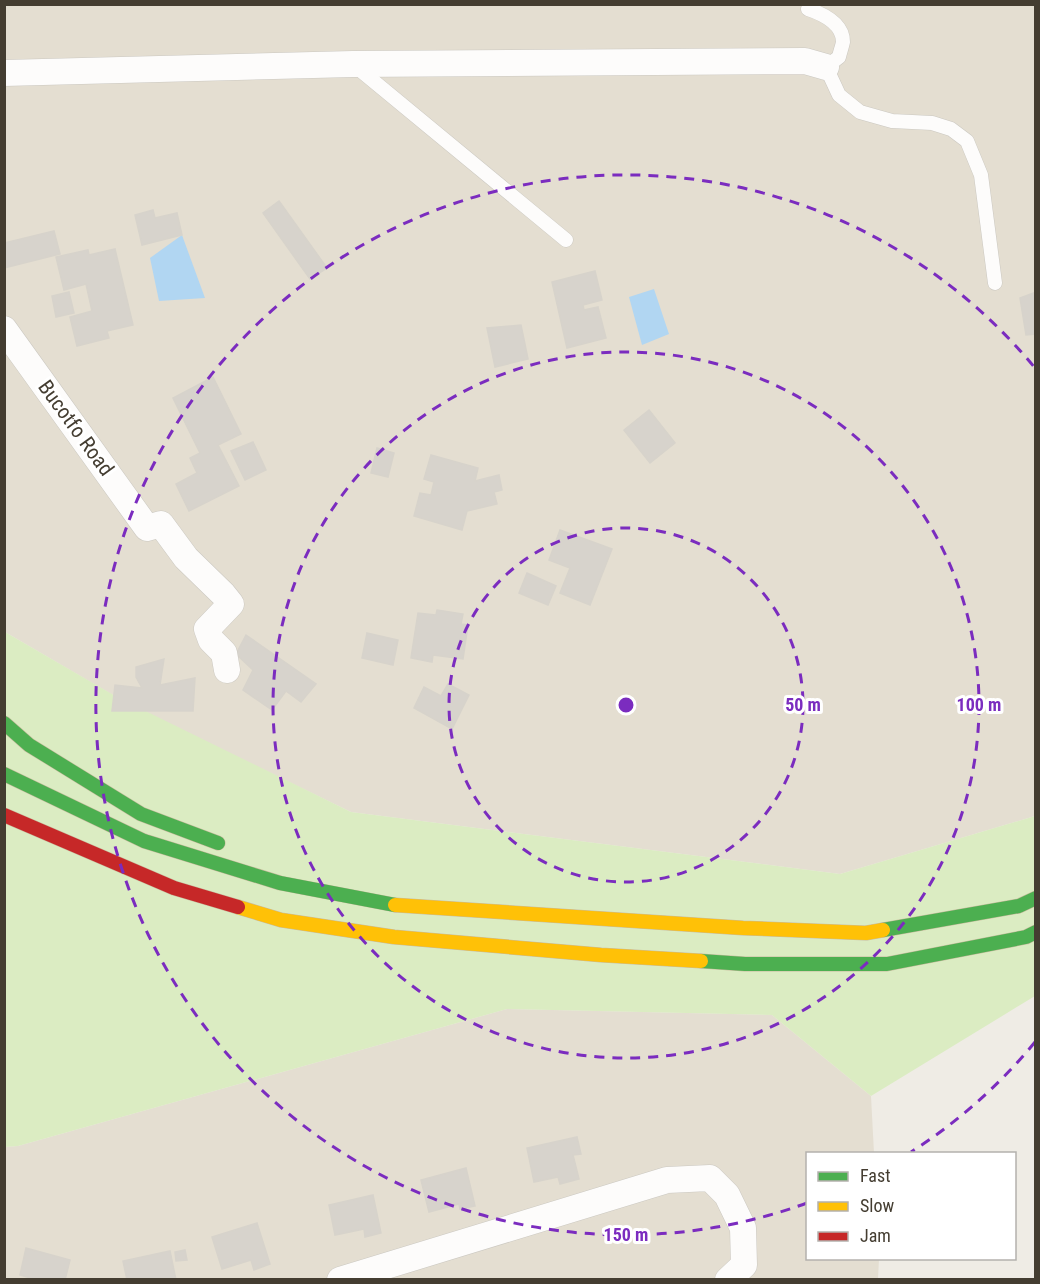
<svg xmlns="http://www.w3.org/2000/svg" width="1040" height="1284" viewBox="0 0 1040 1284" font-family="'Roboto Condensed',sans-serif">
<rect width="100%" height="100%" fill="#efece5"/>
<g fill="#e4ded1">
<path d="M5,5h1030v811l-195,58 -489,-62 -221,-107 -125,-73z"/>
<path d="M507,1009l265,6 99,81 3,57 -66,1v104l71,1 -1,20 -873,1v-133l13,-1z"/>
</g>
<path fill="#dbecc2" d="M5,632l112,65 234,115 489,62 195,-58v180l-164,100 -99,-81 -265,-6 -489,137 -13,1z"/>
<g fill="#b1d6f2">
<path d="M182,235l23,63 -46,3 -9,-43z"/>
<path d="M654,289l15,45 -27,11 -13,-48z"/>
</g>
<g fill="#d7d3cc" stroke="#d7d3cb" stroke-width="1.5">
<path d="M279,201l48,67 -17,11 -47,-66z"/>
<path d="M153,210l2,8 22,-5 5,22 -40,10 -7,-30z"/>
<path d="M54,231l6,23 -56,14v-25z"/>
<path d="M115,249l18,76 -26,6 2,7 -32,8 -7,-29 22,-6 -6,-27 -22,6 -8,-33 32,-7 1,5z"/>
<path d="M595,271l7,29 -19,5 1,5 14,-3 8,31 -39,10 -15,-66z"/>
<path d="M69,292l5,21 -18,4 -4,-21z"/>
<path d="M1036,292v42l-10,1 -6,-37z"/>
<path d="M521,325l7,34 -33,8 -8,-39z"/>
<path d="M213,377l28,57 -23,11 21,41 -50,25 -13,-27 21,-11 -7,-15 10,-5 -27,-55z"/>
<path d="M649,410l26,33 -25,20 -26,-33z"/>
<path d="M253,442l13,28 -21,10 -14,-29z"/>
<path d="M377,448l17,5 -6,24 -17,-4z"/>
<path d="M431,455l47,13 -3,13 24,-6 3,15 -8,2 3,12 -30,7 -5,19 -48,-14 6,-23 11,2 3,-13 -10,-3z"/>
<path d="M560,530l52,19 -22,56 -30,-12 10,-25 -21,-8z"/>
<path d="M527,573l29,13 -8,19 -29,-12z"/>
<path d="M437,610l26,4 -2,10 7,1 -5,34 -30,-4 -1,7 -21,-4 7,-45 18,2z"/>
<path d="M367,633l31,7 -5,25 -31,-7z"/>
<path d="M246,635l70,49 -15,18 -15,-11 -14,19 -29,-20 10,-20 -17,-16z"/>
<path d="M164,659l-4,26 35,-7 -2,33h-81l3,-26 27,3 -6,-11v-10z"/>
<path d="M448,684l21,11 -17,34 -38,-21 10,-21 17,9z"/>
<path d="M577,1137l4,17 -8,1 6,24 -19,5 -2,-7 -24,5 -7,-34z"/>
<path d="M466,1168l9,38 -15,3 -1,-5 -30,8 -8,-32z"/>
<path d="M373,1195l8,38 -16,4 -1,-8 -29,6 -6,-30z"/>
<path d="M257,1223l13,41 -16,6 -3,-10 -29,9 -10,-32z"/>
<path d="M26,1248l44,12 -5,20h-28l-17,-5z"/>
<path d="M185,1250l2,10 -11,1 -1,-9z"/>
<path d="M170,1251l6,29h-49l-4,-19z"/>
</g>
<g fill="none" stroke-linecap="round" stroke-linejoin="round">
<defs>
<g id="lane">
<path d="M808,9c15,5 35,15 35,33 -1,5 -3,10 -4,15l-13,10 13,28 21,17 32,9 40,2 19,6 16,12 14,34 14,108"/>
<path d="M354,65l212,175"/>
</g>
<g id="street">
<path d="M4,73l349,-9 452,-3 21,6"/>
<path d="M4,329l143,199 14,-4 25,34 37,36 8,10 -24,25 4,11 13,13 3,17"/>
<path d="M340,1280l327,-100 43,-2 17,17 16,33 1,37 -16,15"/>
</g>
<g id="fast">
<path d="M4,723l25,22 112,69 77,29"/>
<path d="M4,774l140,67 136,42 115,22"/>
<path d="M883,930l136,-24 17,-8"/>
<path d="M701,961l44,3h142l139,-27 10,-5"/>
</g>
<g id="slow">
<path d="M395,905l348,23 123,5 17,-3"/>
<path d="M238,907l43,13 113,17 207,18 100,6"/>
</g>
<path id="jam" d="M4,815l170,73 64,19"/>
</defs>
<use href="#lane" stroke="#cbc8c1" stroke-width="15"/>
<use href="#street" stroke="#cbc8c1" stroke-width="27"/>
<use href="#fast" stroke="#c9ba9e" stroke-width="15"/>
<use href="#slow" stroke="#c9ba9e" stroke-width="15"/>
<use href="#jam" stroke="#c9ba9e" stroke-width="15"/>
<use href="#lane" stroke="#fdfcfb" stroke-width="14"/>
<use href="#street" stroke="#fdfcfb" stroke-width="26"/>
<use href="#fast" stroke="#4caf50" stroke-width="14"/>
<use href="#slow" stroke="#ffc107" stroke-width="14"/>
<use href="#jam" stroke="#c62828" stroke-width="14"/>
</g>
<g fill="none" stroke="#7b2cbf" stroke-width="3" stroke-dasharray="10 8">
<circle cx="626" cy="705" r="177"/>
<circle cx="626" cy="705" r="353"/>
<path d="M1035 1042A530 530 0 0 1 911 1152M807 1203A530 530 0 1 1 1035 368"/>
</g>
<g text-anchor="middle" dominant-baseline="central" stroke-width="6" stroke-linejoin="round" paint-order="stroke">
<g font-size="21" fill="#443d31" stroke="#fff">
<text transform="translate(76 428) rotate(54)">Bucotfo Road</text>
</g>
</g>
<circle cx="626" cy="705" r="9" fill="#7b2cbf" stroke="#fff" stroke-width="3"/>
<g font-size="18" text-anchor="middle" font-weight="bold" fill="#7b2cbf" stroke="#fff" stroke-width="6" stroke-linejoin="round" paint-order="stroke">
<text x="803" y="711">50 m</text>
<text x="979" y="711">100 m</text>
<text x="626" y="1241">150 m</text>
</g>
<rect width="1040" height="1284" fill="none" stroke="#443d31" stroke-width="12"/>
<rect x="806" y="1152" width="210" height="108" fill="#ffffff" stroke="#b4b1ad" stroke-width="1.5"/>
<rect x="818" y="1172" width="30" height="9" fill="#4caf50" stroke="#b4b1ad" stroke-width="1.5"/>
<text x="860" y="1182" font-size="18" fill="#443d31">Fast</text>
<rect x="818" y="1202" width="30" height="9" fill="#ffc107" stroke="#b4b1ad" stroke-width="1.5"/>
<text x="860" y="1212" font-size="18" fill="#443d31">Slow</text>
<rect x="818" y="1232" width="30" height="9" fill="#c62828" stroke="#b4b1ad" stroke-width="1.5"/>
<text x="860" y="1242" font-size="18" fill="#443d31">Jam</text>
</svg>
